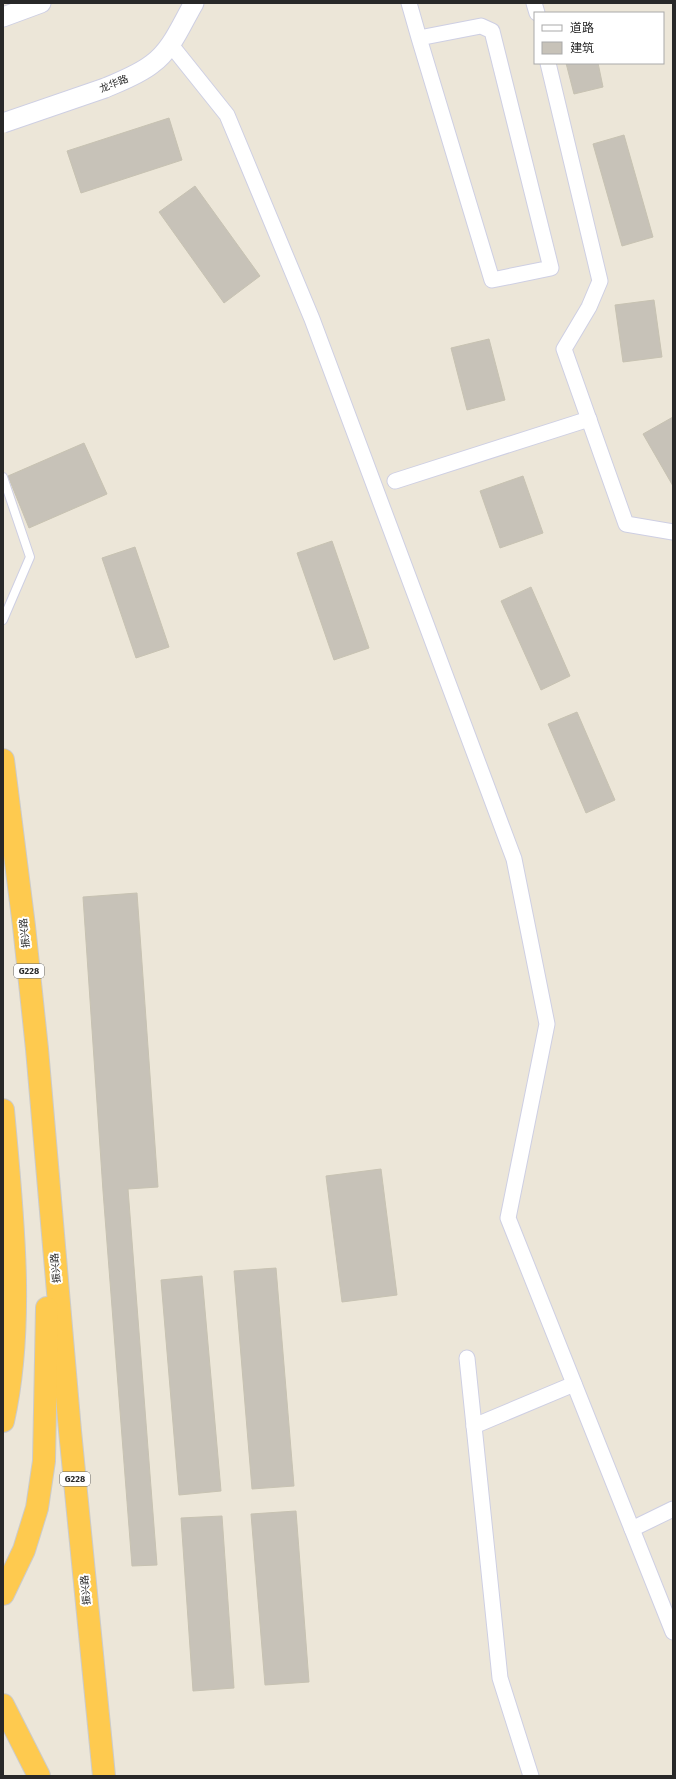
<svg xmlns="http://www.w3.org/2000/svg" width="676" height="1779" viewBox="0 0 676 1779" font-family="'Fira Sans','Noto Sans SC',sans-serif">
<rect width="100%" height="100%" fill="#ece6d8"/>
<g fill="#c7c2b8" stroke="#c7c2b2">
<path d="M566,63h32l5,24 -29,7z"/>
<path d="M169,118l13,42 -101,33 -14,-42z"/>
<path d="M624,135l29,102 -31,9 -29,-102z"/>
<path d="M195,186l65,90 -36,27 -65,-91z"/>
<path d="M654,300l8,57 -39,5 -8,-57z"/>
<path d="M489,339l16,61 -38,10 -16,-62z"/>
<path d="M673,417v69l-30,-52z"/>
<path d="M84,443l23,51 -78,34 -21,-52z"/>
<path d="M523,476l20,57 -43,15 -20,-57z"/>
<path d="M332,541l37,107 -35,12 -37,-107z"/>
<path d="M135,547l34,100 -33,11 -34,-100z"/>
<path d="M531,587l39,89 -29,14 -40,-89z"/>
<path d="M577,712l38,88 -29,13 -38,-89z"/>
<path d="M137,893l21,294 -30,2 29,376 -25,1 -29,-375 -20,-294z"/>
<path d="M381,1169l16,126 -55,7 -16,-126z"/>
<path d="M276,1268l18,218 -42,3 -18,-218z"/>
<path d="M202,1276l19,215 -42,4 -18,-215z"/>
<path d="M296,1511l13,171 -44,3 -14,-171z"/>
<path d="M222,1516l12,172 -41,3 -12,-173z"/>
</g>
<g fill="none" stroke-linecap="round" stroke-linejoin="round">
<defs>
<path id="service" d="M3,477l27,80 -27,63"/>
<g id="minor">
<path d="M409,3l10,35 73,242 59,-12 -59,-237 -11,-5 -62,12"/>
<path d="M534,3l3,10"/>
<path d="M171,45l56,70 85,204 202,540 33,165 -39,194 165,414"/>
<path d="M548,63l52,218 -11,26 -25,42 62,175 47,8"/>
<path d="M395,481l194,-62"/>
<path d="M467,1358l33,320 31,98"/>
<path d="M474,1426l100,-42"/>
<path d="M632,1529l41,-20"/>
</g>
<g id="tertiary">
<path d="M3,17l38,-14"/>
<path d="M105,88c16,-7 33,-13 47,-24 20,-14 30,-41 42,-61"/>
</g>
<g id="trunk">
<path d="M3,760l21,166 13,123 33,382 34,345"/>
<path d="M3,1110c9,100 22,213 0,311"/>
<path d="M3,1594l21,-44 13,-42 7,-47 3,-153"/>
<path d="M3,1705l36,71"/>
</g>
</defs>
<use href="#service" stroke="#cecfe3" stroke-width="10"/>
<use href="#minor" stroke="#cecfe3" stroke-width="17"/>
<use href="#tertiary" stroke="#cecfe3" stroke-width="21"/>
<use href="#trunk" stroke="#cbcbcb" stroke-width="24"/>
<use href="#service" stroke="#fff" stroke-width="8"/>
<use href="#minor" stroke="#fff" stroke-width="15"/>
<use href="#tertiary" stroke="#fff" stroke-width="19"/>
<use href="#trunk" stroke="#feca4f" stroke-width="22"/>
<defs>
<path id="tertiary-bridge" d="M3,123l102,-35"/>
</defs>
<use href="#tertiary-bridge" stroke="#cecfe3" stroke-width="21" stroke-linecap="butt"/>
<use href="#tertiary-bridge" stroke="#fff" stroke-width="19"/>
</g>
<g text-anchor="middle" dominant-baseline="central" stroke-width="4" stroke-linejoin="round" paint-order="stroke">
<g fill="#fff" stroke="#686868" stroke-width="1">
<rect x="14" y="964" width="30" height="14" rx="3"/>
<rect x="60" y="1472" width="30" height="14" rx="3"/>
</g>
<g font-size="9" font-weight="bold" fill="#282828">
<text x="29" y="971">G228</text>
<text x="75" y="1479">G228</text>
</g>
<g font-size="10" fill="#282828" stroke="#fff">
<text transform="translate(114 84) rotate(-22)">龙华路</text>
<text transform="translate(25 933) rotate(-96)">振兴路</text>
<text transform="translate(56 1268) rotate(-95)">振兴路</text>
<text transform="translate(86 1590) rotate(-95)">振兴路</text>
</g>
</g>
<rect width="676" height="1779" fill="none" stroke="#282828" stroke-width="8"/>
<rect x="534" y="12" width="130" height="52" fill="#ffffff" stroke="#a9a9a9"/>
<rect x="542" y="25" width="20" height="6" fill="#ffffff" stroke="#a9a9a9"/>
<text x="570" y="32" font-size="12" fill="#282828">道路</text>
<rect x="542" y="42" width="20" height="12" fill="#c7c2b8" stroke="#a9a9a9"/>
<text x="570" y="52" font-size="12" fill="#282828">建筑</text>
</svg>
